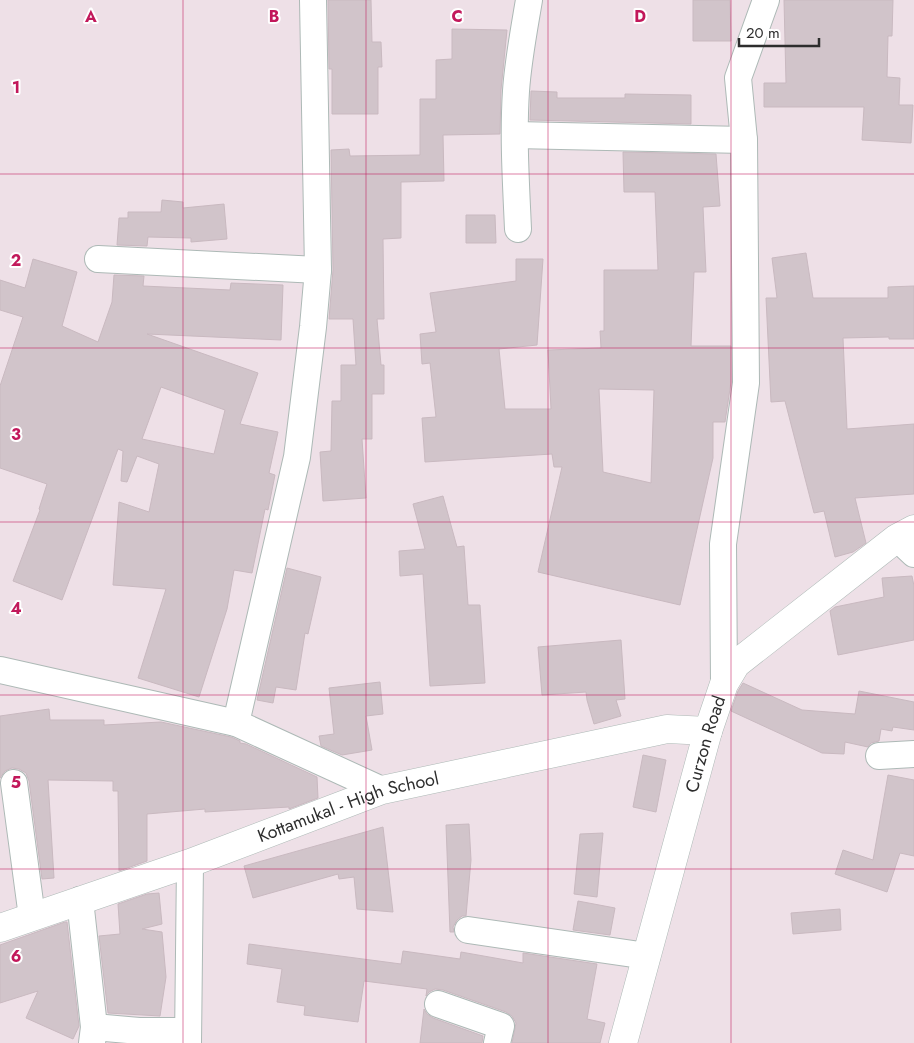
<svg xmlns="http://www.w3.org/2000/svg" width="914" height="1043" viewBox="0 0 914 1043" font-family="Jost,sans-serif">
<rect width="100%" height="100%" fill="#eee0e7"/>
<g fill="#d1c4ca" stroke="#c9b9c0" fill-rule="evenodd">
<path d="M328,0h43l1,42h9l1,25h-4v47h-46v-45h-3z"/>
<path d="M693,0h37l1,41h-38z"/>
<path d="M784,0h109l-1,36h-4l-1,41 13,1 -1,27h14l-2,38 -49,-3 2,-33h-100v-24h22z"/>
<path d="M452,29l55,1 -6,60 -1,44 -57,1 1,46 -43,1v56l-18,1 1,80h-7l4,46h3v29h-12v45h-10l4,59 -43,3 -3,-49 11,-1 1,-50h9v-36h15l-3,-46h-24l4,-49 -2,-120 18,-1 1,7 70,-1v-56h16v-39l16,-1z"/>
<path d="M531,91l26,1v6h68v-4l66,1v29l-161,-4z"/>
<path d="M623,152l93,2 4,52 -17,1 3,65h-12l-3,74h40v36l-6,40h-12v36l-33,147 -142,-33 24,-105h-8l-2,-13 -127,8 -3,-44 14,-1 -6,-54 -8,1 -2,-30 16,-2 -6,-39 86,-12v-22h27l-6,86 -38,4 6,60h46l-3,-59 53,-2 -1,-17h4v-61h54l-3,-78h-31zM599,389l55,1 -3,93 -48,-11z"/>
<path d="M162,200l21,2v6l41,-4 3,35 -36,3v-4l-43,-1 -1,9 -30,-1 2,-27h9v-6h33z"/>
<path d="M466,215h29l1,28h-30z"/>
<path d="M806,253l7,45h75v-11l26,-1v53h-25v-2l-46,1 4,91 67,-5v70l-59,4 11,45 -13,9 -18,5 -11,-46 -10,2 -29,-112 -14,1 -5,-104h11l-5,-40z"/>
<path d="M33,259l44,13 -15,54 36,16 14,-40 2,-27 30,1 -1,10 87,4 1,-7 52,2 -2,55 -134,-6 111,39 -18,51 38,8 -9,41 6,2 -7,35 -3,-1 -13,64 -18,-3 -7,39 -28,88 -61,-19 28,-89 -53,-4 6,-83 30,10 10,-48 -22,-8 -10,26 -6,-1 2,-30 -5,-2 -56,151 -49,-19 27,-71 -1,-1 8,-25 -47,-16v-82l23,-69 -23,-7v-30l25,8zM161,387l64,23 -11,44 -72,-15z"/>
<path d="M443,496l14,51 7,-1 4,59h12l5,78 -55,3 -7,-112 -23,2 -1,-25 26,-2 -12,-45z"/>
<path d="M287,568l34,9 -13,57 -3,-1 -9,57 -20,-3 -3,16 -16,-3z"/>
<path d="M912,576l2,10v54l-76,15 -8,-44 5,-4 49,-10 -2,-19z"/>
<path d="M621,640l4,59 -9,1 5,16 -27,8 -7,-24 -1,-8 -44,3 -4,-48z"/>
<path d="M380,682l3,32 -17,2 6,34 -30,5 -21,-9 -2,-10 15,-2 -5,-46z"/>
<path d="M743,683l59,27 53,4 4,-23 55,11v28l-21,-3 -1,4 -11,-2 -2,12 -8,2 -3,4 -23,-5 -1,12 -22,-1 -91,-42 7,-20z"/>
<path d="M49,709l1,11h54v5l57,-3 70,15 9,4v2l6,1 71,33 1,21 -29,11v-2l-84,5v-3l-58,5v47l-28,10 -1,-80h-5v-10l-65,-1 6,98 -12,1 -13,-98 -3,-8 -7,-4 -7,-1 -7,3 -5,7v-62z"/>
<path d="M643,755l23,5 -10,52 -23,-5z"/>
<path d="M888,775l26,5v76l-14,-3 -13,39 -52,-18 8,-24 30,10z"/>
<path d="M469,824l2,36 -5,56h-4l-5,4 -4,7 1,5h-4l-4,-107z"/>
<path d="M383,827l10,85 -36,-3 -3,-32 -15,2 -1,-5 -85,24 -9,-32z"/>
<path d="M603,833l-6,64 -23,-3 6,-60z"/>
<path d="M159,893l3,31 -20,5 20,3 4,45 -6,39 -52,-3 -9,-77 21,-2 -2,-30 29,-10z"/>
<path d="M578,901l37,7 -5,27 -37,-5z"/>
<path d="M840,909l1,21 -48,4 -2,-21z"/>
<path d="M65,922h2l12,104 -6,13 -47,-21 12,-27 -38,12v-58z"/>
<path d="M249,944l152,20 2,-13 57,8 1,-7 62,11v-10l74,11 -10,55 18,4 -5,20h-88l4,-20 -4,-7 -6,-4 -63,-22 -8,-1 -6,3 -3,4 1,-7 -63,-8 -6,41 -54,-7 1,-9 -28,-4 5,-33 -35,-5z"/>
<path d="M424,1009l3,5 6,4 50,18 -1,7h-62z"/>
</g>
<g fill="none" stroke-linecap="round" stroke-linejoin="round">
<defs>
<g id="street">
<path d="M515,135l229,5"/>
<path d="M518,229c-2,-46 -5,-92 -2,-138 2,-30 8,-61 13,-91"/>
<path d="M98,259l220,11"/>
<path d="M897,538l17,16"/>
<path d="M0,670l236,53 146,67"/>
<path d="M724,684l-1,-140 23,-161 -2,-243 -6,-62 28,-78"/>
<path d="M236,723l61,-266 16,-130 5,-57 -5,-270"/>
<path d="M879,756l35,-2"/>
<path d="M14,783l18,134"/>
<path d="M80,900l14,127 -2,16"/>
<path d="M468,930l179,26"/>
<path d="M438,1004l63,22 -4,17"/>
<path d="M94,1027l45,4h49"/>
<path d="M188,1043l2,-180"/>
</g>
<g id="secondary">
<path id="s1" d="M0,928l190,-65 192,-73 285,-61 41,2"/>
<path id="s2" d="M623,1043l85,-312 16,-47 12,-20 161,-126 17,-9"/>
</g>
</defs>
<use href="#street" stroke="#adb9b6" stroke-width="28"/>
<use href="#secondary" stroke="#adb9b6" stroke-width="29"/>
<use href="#street" stroke="#fff" stroke-width="26"/>
<use href="#secondary" stroke="#fff" stroke-width="28"/>
</g>
<path fill="none" stroke="#c2185b" stroke-width="1" stroke-opacity="0.55" d="M183,0v1043M366,0v1043M548,0v1043M731,0v1043M0,174h914M0,348h914M0,522h914M0,695h914M0,869h914"/>
<g text-anchor="middle" dominant-baseline="central" stroke-width="4" stroke-linejoin="round" paint-order="stroke">
<g font-size="18" fill="#2d2d2d" stroke="#fff">
<text stroke="none"><textPath href="#s2" startOffset="310">Curzon Road</textPath></text>
<text stroke="none"><textPath href="#s1" startOffset="369">Kottamukal - High School</textPath></text>
</g>
</g>
<g font-size="16" text-anchor="middle" font-weight="bold" fill="#c2185b" stroke="#fff" stroke-width="4" stroke-linejoin="round" paint-order="stroke">
<text x="91" y="22">A</text>
<text x="274" y="22">B</text>
<text x="457" y="22">C</text>
<text x="640" y="22">D</text>
<text x="16" y="93">1</text>
<text x="16" y="266">2</text>
<text x="16" y="440">3</text>
<text x="16" y="614">4</text>
<text x="16" y="788">5</text>
<text x="16" y="962">6</text>
</g>
<path d="M739 38v8h80v-8" fill="none" stroke="#2d2d2d" stroke-width="2.5"/>
<text x="746" y="38" font-size="15" fill="#2d2d2d" stroke="#ffffff" stroke-width="4" paint-order="stroke">20 m</text>
</svg>
